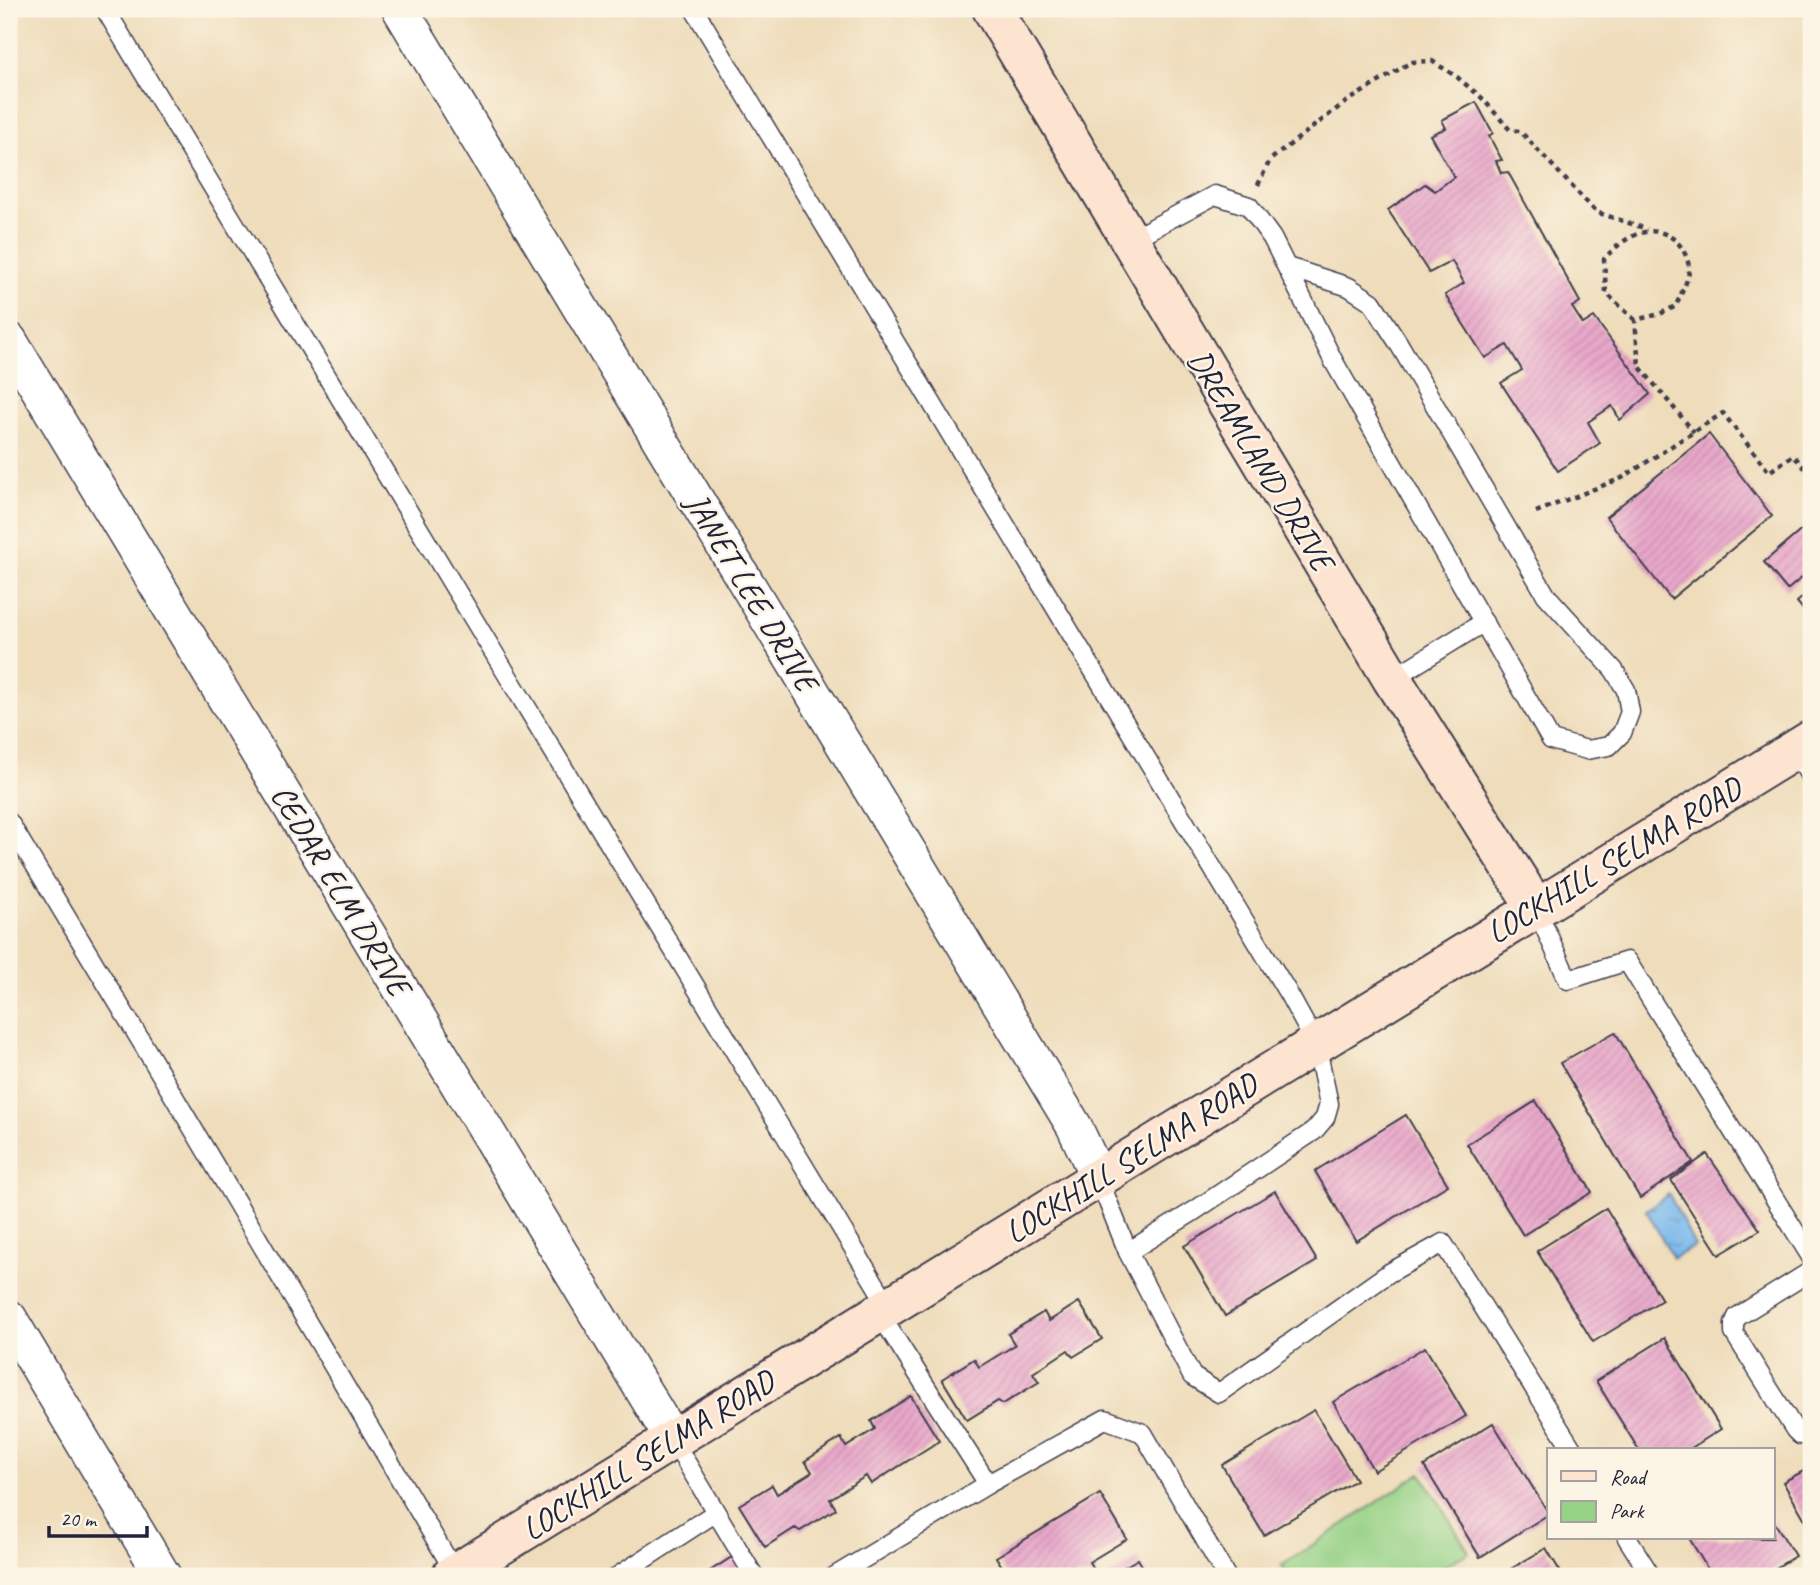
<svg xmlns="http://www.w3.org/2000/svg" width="1820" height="1585" viewBox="0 0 1820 1585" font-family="Caveat,sans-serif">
<defs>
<pattern id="water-ripples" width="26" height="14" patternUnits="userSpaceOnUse" patternTransform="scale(1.75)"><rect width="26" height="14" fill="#78b8ec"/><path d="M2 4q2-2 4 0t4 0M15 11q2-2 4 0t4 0" fill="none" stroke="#6295c0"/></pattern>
<pattern id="building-hatch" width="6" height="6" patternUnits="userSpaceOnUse" patternTransform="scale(1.75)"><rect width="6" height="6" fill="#e8a7c9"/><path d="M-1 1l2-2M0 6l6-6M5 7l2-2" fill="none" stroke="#c78fae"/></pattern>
</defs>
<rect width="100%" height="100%" fill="#fcf5e5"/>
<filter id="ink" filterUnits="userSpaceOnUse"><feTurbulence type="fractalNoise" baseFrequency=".0143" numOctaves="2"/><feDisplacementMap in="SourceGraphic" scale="14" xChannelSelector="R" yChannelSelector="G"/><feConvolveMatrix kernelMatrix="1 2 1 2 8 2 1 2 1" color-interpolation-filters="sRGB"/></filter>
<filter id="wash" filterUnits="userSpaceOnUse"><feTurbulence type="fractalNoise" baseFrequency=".00686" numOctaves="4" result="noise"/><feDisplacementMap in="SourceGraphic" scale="28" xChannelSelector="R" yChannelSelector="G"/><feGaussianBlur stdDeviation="1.57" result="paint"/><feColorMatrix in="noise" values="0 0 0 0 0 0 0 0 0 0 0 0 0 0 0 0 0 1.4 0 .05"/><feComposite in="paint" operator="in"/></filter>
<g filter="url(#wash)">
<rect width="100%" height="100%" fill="#eedcba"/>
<path fill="#96d286" stroke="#5c7a60" stroke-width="2" d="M1421,1473l48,79 -41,24h-141l-6,-10z"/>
<path fill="url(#water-ripples)" stroke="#4d6d94" stroke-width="2" d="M1669,1194l26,52 -22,12 -27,-48z"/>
<g id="blocks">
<g fill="url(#building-hatch)">
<path d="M1476,102l17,31 -4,3 13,24 -6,1 5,12 7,-1 72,130 -8,5 11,17 11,-7 56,77 -30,26 -8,-14 -24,16 12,21 -42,28 -57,-88 21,-13 -15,-25 -22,13 -40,-63 19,-12 -12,-22 -23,12 -41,-63 37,-26 10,7 19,-14 -24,-42 16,-7 -4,-8z"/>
<path d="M1709,434l63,82 -101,83 -65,-82z"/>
<path d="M1811,522v48l-24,20 -23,-28z"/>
<path d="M1811,590v29l-14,-17z"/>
<path d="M1615,1032l78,130 -53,36 -80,-135z"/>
<path d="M1536,1101l56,91 -69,43 -56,-91z"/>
<path d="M1406,1115l42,70 -92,56 -41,-70z"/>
<path d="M1707,1154l53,76 -41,25 -48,-75z"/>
<path d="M1275,1191l42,70 -92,55 -41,-70z"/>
<path d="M1606,1208l56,92 -69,42 -56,-91z"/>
<path d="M1079,1302l23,37 -29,18 -5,-7 -35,23 6,9 -36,22 -5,-3 -31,19 -25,-41 32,-20 5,8 36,-22 -7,-11 36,-22 5,9z"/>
<path d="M1665,1338l56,91 -33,21h-49l-43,-69z"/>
<path d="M1425,1347l41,69 -92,55 -41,-69z"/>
<path d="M911,1396l28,45 -68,43 -5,-8 -36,23 6,10 -36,22 -5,-3 -30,19 -26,-42 33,-20 5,9 35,-22 -7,-11 36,-23 5,9 29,-18 -4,-8z"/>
<path d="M1314,1410l42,70 -92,55 -42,-70z"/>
<path d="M1493,1423l56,91 -69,43 -56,-91z"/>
<path d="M1811,1467v63l-28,-48z"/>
<path d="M1100,1494l27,45 -38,23 9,14h-90l-12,-19z"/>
<path d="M1773,1520l22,36 -32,20h-51l-23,-38h84z"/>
<path d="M1546,1548l17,28h-64z"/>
<path d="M732,1557l12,19h-42z"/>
<path d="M1138,1559l10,17h-39z"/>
</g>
</g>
</g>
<g filter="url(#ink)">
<use href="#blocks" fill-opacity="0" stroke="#413e4e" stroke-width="2"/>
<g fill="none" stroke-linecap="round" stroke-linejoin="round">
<defs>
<g id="lane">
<path d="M105,9l784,1298"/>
<path d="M694,9l594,984 28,51 13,60 -4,14 -11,13 -120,80 -66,41"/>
<path d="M1130,240l85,-45 34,11 23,32 62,124 217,378 36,10 22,-4 13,-13 8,-21 -4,-22 -12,-20 -68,-75 -147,-251 -27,-42 -23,-15 -62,-20"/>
<path d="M1392,679l92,-57"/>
<path d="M1795,750l16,28"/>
<path d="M9,822l141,234 306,518"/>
<path d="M1536,908l32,72 59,-19 184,296"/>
<path d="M1098,1177l30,75 64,124 27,17 170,-120 54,-30 130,207"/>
<path d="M1811,1271l-74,46 -3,7v9l61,97 5,5 11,-1"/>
<path d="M879,1313l109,171 117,-65 38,14 83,143"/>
<path d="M673,1440l81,136"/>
<path d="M1627,1538l24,38"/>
<path d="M618,1576l97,-63"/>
<path d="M835,1576l153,-92"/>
</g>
<g id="street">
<path d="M400,9l674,1117 24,51"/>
<path d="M9,340l664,1100"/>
<path d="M9,1318l154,258"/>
</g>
<g id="secondary">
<path d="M992,9l400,670 144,229"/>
<path d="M451,1576l1360,-836"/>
</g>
</defs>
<use href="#lane" stroke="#413e4e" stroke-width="21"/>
<use href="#street" stroke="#413e4e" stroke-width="38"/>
<use href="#secondary" stroke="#413e4e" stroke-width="42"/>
<g stroke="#413e4e" stroke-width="4.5" stroke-dasharray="5 5" stroke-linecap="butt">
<path d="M1258,185l12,-25 73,-56 68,-42 21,-1 25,16 25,21 28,32 10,1 76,81 51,17"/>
<path d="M1635,320l-29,-27 -2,-34c19,-21 46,-39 71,-19 7,6 14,19 14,29 0,11 -9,26 -13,37l-16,8 -25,6 4,46 55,66"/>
<path d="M1536,512l86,-34 101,-65 46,59 24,-17 18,20"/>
</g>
<use href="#lane" stroke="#fff" stroke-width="18"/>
<use href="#street" stroke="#fff" stroke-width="35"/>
<use href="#secondary" stroke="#fde4d1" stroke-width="38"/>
</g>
</g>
<g text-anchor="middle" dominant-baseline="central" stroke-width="5" stroke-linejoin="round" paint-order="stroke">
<g font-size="33" fill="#22223b" stroke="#fcf5e5">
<text transform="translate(1261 460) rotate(59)">DREAMLAND DRIVE</text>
<text transform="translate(752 592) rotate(59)">JANET LEE DRIVE</text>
<text transform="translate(1614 860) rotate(-31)">LOCKHILL SELMA ROAD</text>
<text transform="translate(341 890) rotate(59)">CEDAR ELM DRIVE</text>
<text transform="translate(1131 1158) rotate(-32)">LOCKHILL SELMA ROAD</text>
<text transform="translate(648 1455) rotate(-32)">LOCKHILL SELMA ROAD</text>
</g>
</g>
<rect width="1820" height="1585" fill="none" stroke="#fcf5e5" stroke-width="35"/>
<rect x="1547" y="1448" width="228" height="91" fill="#fcf5e5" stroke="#a5a1a1" stroke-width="2"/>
<rect x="1561" y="1471" width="35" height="10" fill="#fde4d1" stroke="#a5a1a1" stroke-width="2"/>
<text x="1610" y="1484" font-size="21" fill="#22223b">Road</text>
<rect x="1561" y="1501" width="35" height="21" fill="#96d286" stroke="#a5a1a1" stroke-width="2"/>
<text x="1610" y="1518" font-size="21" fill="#22223b">Park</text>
<path d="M49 1526v10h98v-10" fill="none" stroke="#22223b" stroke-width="3.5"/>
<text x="60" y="1526" font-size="21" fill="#22223b" stroke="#fcf5e5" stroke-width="5" paint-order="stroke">20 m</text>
</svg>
